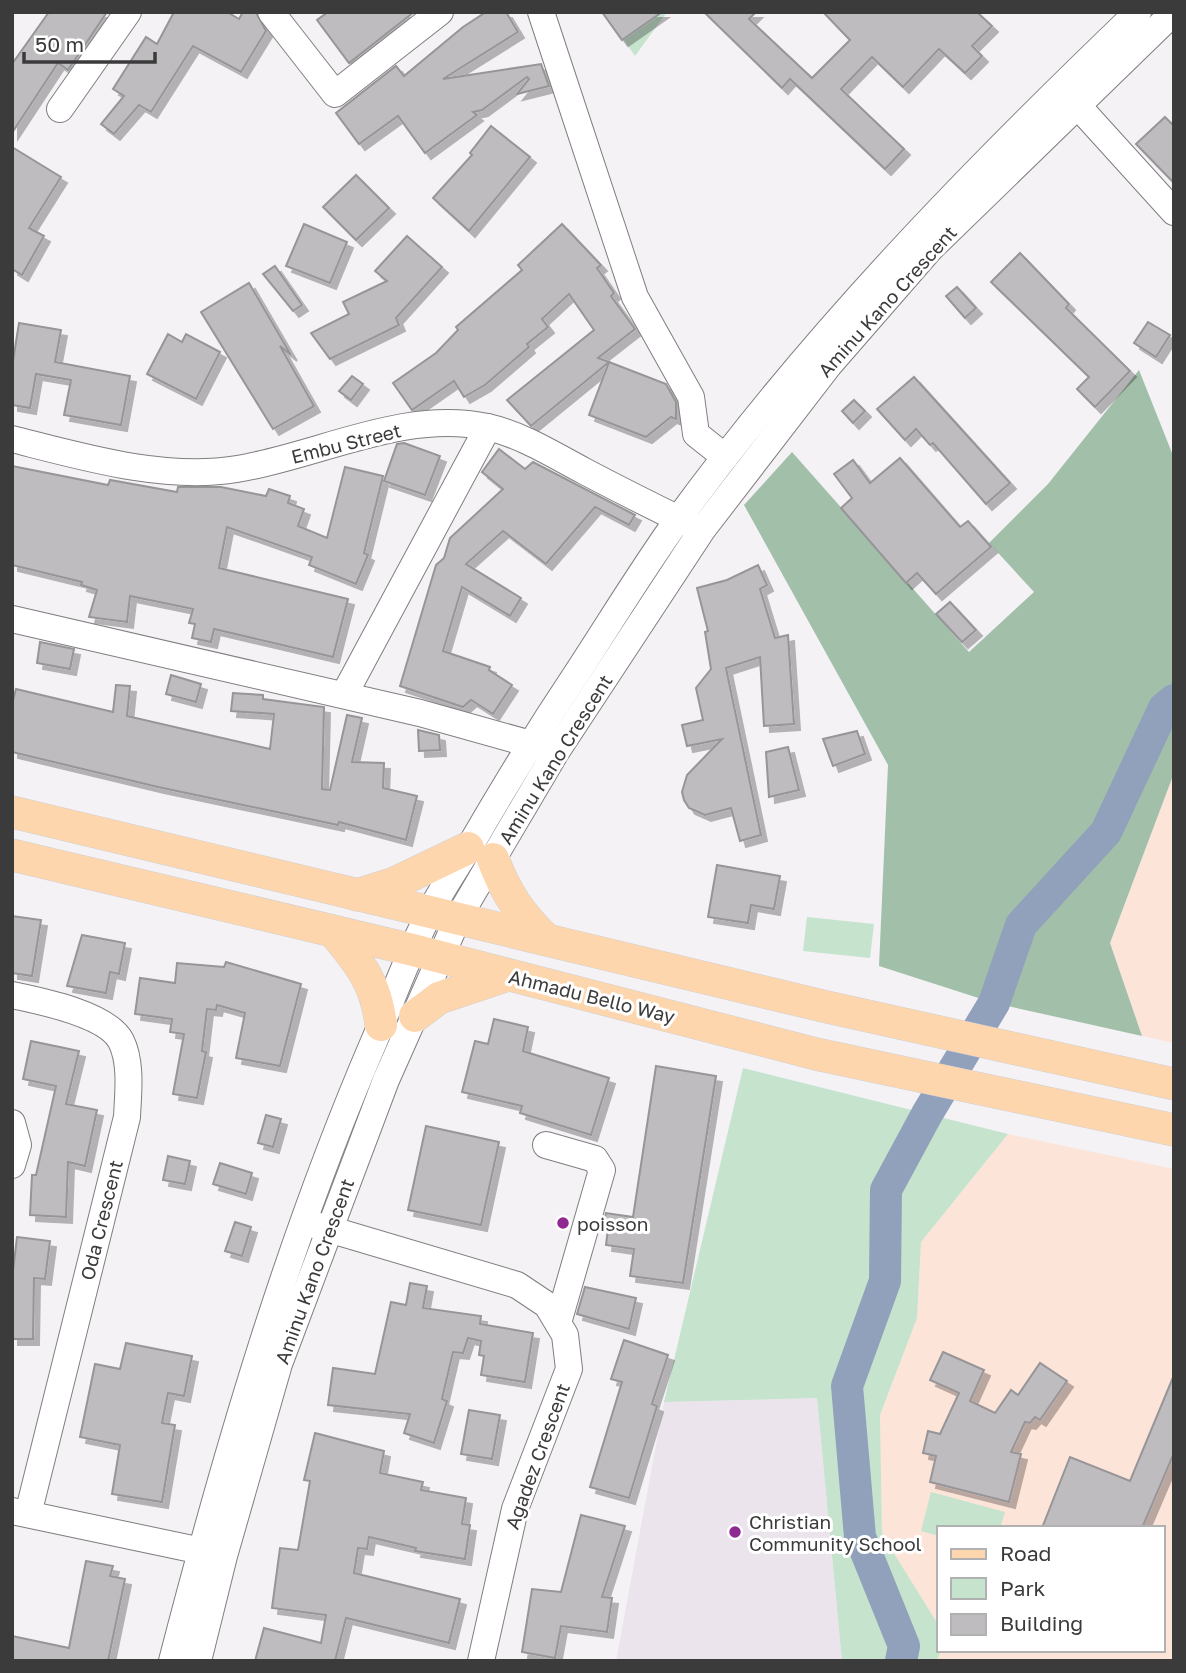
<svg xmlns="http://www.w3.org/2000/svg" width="1186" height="1673" viewBox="0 0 1186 1673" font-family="'Golos Text',sans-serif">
<defs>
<filter id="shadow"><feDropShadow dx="6" dy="6" stdDeviation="0" flood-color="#0004"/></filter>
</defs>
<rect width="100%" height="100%" fill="#f4f2f5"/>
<g fill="#fce4d9">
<path d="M1174,773v270l-32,-7 -32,-93z"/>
<path d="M1008,1134l166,35v492h-237l4,-11h222v-122h-224v98l-57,-91 -2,-120 37,-97 4,-76z"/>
</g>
<path fill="#ece4ed" d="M817,1398l25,263h-226l48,-259z"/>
<g fill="#c6e3cd">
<path d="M605,12h62l-32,44z"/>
<path d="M807,917l67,7 -4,34 -67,-7z"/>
<path d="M743,1068l265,66 -87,108 -4,76 -37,97 2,119 57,92 2,24 -4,11h-95l-25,-263 -153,4z"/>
<path d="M931,1492l74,20 -5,16h-61v8l-18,-5z"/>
</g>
<path fill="#a2bfaa" d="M1139,370l35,88v315l-64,170 32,93 -148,-33 -115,-37 9,-201 -144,-260 48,-53 177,200 65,-60 -45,-49 59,-59z"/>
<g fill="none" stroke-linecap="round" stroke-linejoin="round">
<path stroke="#91a0bb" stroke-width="32" d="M901,1661l3,-15 -44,-109 -13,-151 38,-105 1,-91 41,-76 67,-111 27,-78 85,-93 58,-124 10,-8"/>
</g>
<g fill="#bebcbe" stroke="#979598" stroke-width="2" filter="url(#shadow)">
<path d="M49,12h58l-39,58 -10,-7 -46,70v-69z"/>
<path d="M174,12h53l12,7 4,-7h13l10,19 -25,41 -48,-26 -42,66 -12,-7 -25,29 -13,-10 23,-28 -11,-7 33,-52 11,7z"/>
<path d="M328,12h86l-65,51 -32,-43z"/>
<path d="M486,12h20l12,20 -75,47 98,-15 8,22 -32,8 12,-15 -2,-2 -45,33 -9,2 4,3 -52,38 -27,-37 -39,28 -23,-31 60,-47 8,10 59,-49z"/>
<path d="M602,12h60l-40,28z"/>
<path d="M704,12h52l-7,7 63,59 38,-38 -27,-28h154l15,14 -20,20 10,10 -17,17 -26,-24 -36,38 -31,-30 -31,32 63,60 -19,20 -95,-90 -8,9z"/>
<path d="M1165,117l9,9v57l-38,-39z"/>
<path d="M491,126l39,31 -61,74 -36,-33 39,-43 -2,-2z"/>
<path d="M12,147l49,30 -32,51 15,8 -22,39 -10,-6z"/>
<path d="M356,175l33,33 -33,32 -33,-33z"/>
<path d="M304,224l43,18 -17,41 -44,-17z"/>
<path d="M562,224l39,41 -4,3 17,25 -3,3 24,33 -37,29 11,4 -78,64 -24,-26 87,-70 -25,-36 -27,25 6,8 -21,17 2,3 -44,38 -21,12 -10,-16 -42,29 -19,-27 43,-30 22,-23 -2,-3 66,-57 -4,-5z"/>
<path d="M407,236l35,31 -46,51 3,7 -69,34 -19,-26 38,-19 -6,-12 44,-21 -12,-10z"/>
<path d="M1020,253l49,51 -3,4 64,63 -35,36 -18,-18 12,-12 -98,-95z"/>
<path d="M275,266l27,39 -9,6 -30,-37z"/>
<path d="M249,283l42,72 -11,-9 34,60 -41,23 -72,-117z"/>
<path d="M957,287l19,21 -11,10 -19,-22z"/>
<path d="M1148,322l22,13 -14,22 -22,-14z"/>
<path d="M19,323l42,7 -6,32 75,14 -9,49 -57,-10 7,-35 -35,-6 -6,34 -18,-3v-38z"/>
<path d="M168,334l14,8 4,-8 34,18 -24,47 -49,-25z"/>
<path d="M609,362l57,22 10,18v17l-5,-2 -25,20 -57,-22z"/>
<path d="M352,376l11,8 -12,16 -12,-9z"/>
<path d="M914,377l96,106 -24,21 -53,-61 -3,2 -14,-16 -11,11 -28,-31z"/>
<path d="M854,400l11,11 -12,12 -11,-12z"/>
<path d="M404,443l36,13 -15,39 -41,-14 13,-37z"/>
<path d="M499,449l26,20 8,-7 102,53 -6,10 -34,-18 -49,57 -43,-33 -37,33 55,34 -11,18 -48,-29 -19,64 47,16 -1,3 23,15 -19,29 -22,-14 -8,7 -63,-21 36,-121 8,-7 6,-20 53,-49 -21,-17z"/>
<path d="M900,458l60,69 8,-6 23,26 -55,47 -19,-21 -11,10 -65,-75 11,-10 -18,-24 19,-14 17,23z"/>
<path d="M12,466l96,19 2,-5 67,12 1,-5h43l45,9 3,-7 21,7 -2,7 16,6 -6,17 29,12 18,-71 38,9 -19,77 4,2 -12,29 -47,-19 3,-8 -85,-30 -8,41 129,31 -15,58 -119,-28 -3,13 -19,-4 3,-14 -6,-1 4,-14 -63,-13 -3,26 -38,-5 8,-27 -16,-5 1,-3 -70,-17z"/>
<path d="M758,565l9,20 -7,4 15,49 13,-3 6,89 -30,2 -4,-69 -34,11 35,167 -21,6 -9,-33 -26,7 -16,-7 -5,-8 -2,-8 5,-17 35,-36 -35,7 -5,-21 21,-5 -7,-32 15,-19 -6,-37 3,-1 -11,-43 30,-8z"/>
<path d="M950,602l26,28 -14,12 -26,-28z"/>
<path d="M40,642l34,7 -4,20 -33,-6z"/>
<path d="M171,675l30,9 -5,18 -30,-8z"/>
<path d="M116,685l14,1 -3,30 143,33 4,-35 -43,-3 2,-18 30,2v4l61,8 -2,82 8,1 17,-75 15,3 -10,44 32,1 -1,25 34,8 -11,44 -67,-18 -1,3 -180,-38 -146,-35v-48l4,-15 97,23z"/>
<path d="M418,730l21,5 1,15 -21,1z"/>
<path d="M857,731l8,23 -32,12 -10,-27z"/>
<path d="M788,747l11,43 -30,7 -3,-45z"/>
<path d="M717,865l63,11 -6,33 -23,-4 -3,18 -40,-6z"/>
<path d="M12,916l29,4 -9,56 -20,-3z"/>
<path d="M82,935l43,8 -6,31 -9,-2 -4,21 -39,-7z"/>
<path d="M226,962l75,22 -21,82 -44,-8 9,-45 -28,-8 -1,5 -9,-1 -5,42 4,1 -9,46 -24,-4 11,-60 -14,-2 2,-13 -37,-5 5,-36 35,5 2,-20 47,4z"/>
<path d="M494,1019l34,8 -5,24 86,27 -18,57 -71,-22 2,-7 -60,-14 13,-51 13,3z"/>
<path d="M31,1041l48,10 -13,53 31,6 -12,56 -17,-4 -2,55 -36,-2 2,-40h4l20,-89 -33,-7z"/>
<path d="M656,1066l60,10 -33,207 -53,-7 4,-27 -28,-4 2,-16 -6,-1 4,-15 27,4z"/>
<path d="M266,1115l15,4 -8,28 -15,-4z"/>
<path d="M426,1126l73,16 -18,83 -73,-15z"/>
<path d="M168,1156l22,5 -5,23 -22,-4z"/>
<path d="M220,1163l32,10 -6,21 -33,-10z"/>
<path d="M235,1222l16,5 -9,29 -17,-5z"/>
<path d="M17,1237l33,4 -5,38 -11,-1 -1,61h-21v-60z"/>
<path d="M410,1283l17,3 -4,22 58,8 -1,8 53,9 -8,49 -44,-7 3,-19 -5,-1 2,-14 -13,-3 -5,15 -10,-1 -11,47 5,2 -13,42 -30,-10 6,-19 -82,-9 5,-37 42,6 16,-72 15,3z"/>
<path d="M585,1287l51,11 -7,31 -52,-15z"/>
<path d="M624,1340l44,15 -16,49 5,2 -28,92 -39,-11 32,-105 -11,-3z"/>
<path d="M126,1343l66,13 -8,40 -16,-3 -6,30 13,2 -13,77 -50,-8 8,-49 -40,-8 15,-73 25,5z"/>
<path d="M943,1352l41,18 -14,31 25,12 16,-23 7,5 22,-32 27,18 -27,39 -5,-3 -5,6 -5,-1 -14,30 10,2 -12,48 -79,-20 6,-26 -13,-3 5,-22 12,3 19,-41 -29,-13z"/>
<path d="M1174,1375v78l-32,75h-100l28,-71 60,24z"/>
<path d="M469,1410l31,5 -8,44 -31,-5z"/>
<path d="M315,1433l69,18 -4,22 43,9 -2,8 45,8 -4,26 8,1 -5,34 -50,-8 1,-3 -47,-11 -2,12 -9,-1 -4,25 106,26 -11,44 -103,-25 -11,43h-80l9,-33 57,15 5,-28 -54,-7 8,-60 18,2 12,-69 -6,-1z"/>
<path d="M581,1515l44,11 -23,71 10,1 -5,34 -46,-6 -6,32 -33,-6 10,-63 29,3z"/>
<path d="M86,1561l27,5 -3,10 15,3 -17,82h-96v-25l57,12z"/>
</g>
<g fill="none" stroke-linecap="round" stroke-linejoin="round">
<defs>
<g id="minor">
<path d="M271,12l64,82 105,-82"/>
<path d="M541,12l94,285 56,100 5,37 29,23"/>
<path d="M1077,105l97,107"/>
<path d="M60,109l68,-97"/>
<path d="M12,439c71,18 152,42 225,30 81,-13 167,-60 250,-42 33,7 67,28 97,44 36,19 72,37 109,55"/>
<path d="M12,619l408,94 125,35"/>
<path d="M344,695l144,-268"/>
<path d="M12,995c29,6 95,19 109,46 11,22 7,53 6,76l-99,397"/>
<path d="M12,1123l6,22 -6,20"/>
<path d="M546,1145l49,14 7,11 -44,153"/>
<path d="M315,1225l202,60 30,20 18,30 4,34 -54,140 -34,152"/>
<path d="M12,1511l204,43"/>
<path d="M172,1661c55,-212 116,-420 203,-622 18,-41 33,-85 54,-125 13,-26 30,-50 45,-75 33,-57 67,-112 103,-166 34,-52 66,-105 102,-155 135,-185 294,-348 459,-506"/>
<path d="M198,1661l26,-105 55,-192 107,-284 72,-162 98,-166 146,-222 127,-165 101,-116 244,-237"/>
</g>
<g id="major">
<path d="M12,812l815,195 347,77"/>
<path d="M12,855l401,95 403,104 358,76"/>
<path d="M493,859c12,33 28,57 54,81"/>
<path d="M357,895l38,-12 73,-35"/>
<path d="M333,931c27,33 43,51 48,94"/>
<path d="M415,1016l24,-18 69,-23"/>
</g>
</defs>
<use href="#minor" stroke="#807e80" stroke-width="28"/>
<use href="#major" stroke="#d0d0d0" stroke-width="33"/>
<use href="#minor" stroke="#fff" stroke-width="26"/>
<use href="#major" stroke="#fed6ae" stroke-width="32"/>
</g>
<g fill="#8d2990" stroke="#fff" stroke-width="2.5">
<circle cx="563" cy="1223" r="7"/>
<circle cx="735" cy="1532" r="7"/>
</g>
<g text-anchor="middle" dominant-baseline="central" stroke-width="6" stroke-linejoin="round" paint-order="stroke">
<g font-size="19" fill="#3c3b3c" stroke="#fff">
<text transform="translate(887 301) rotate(-48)">Aminu Kano Crescent</text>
<text transform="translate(346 443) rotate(-14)">Embu Street</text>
<text transform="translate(555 759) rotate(-58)">Aminu Kano Crescent</text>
<text transform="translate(592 996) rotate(14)">Ahmadu Bello Way</text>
<text transform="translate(101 1220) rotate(-76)">Oda Crescent</text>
<text transform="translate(314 1271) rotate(-70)">Aminu Kano Crescent</text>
<text transform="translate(537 1456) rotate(-70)">Agadez Crescent</text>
</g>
<g font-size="19" fill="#3c3b3c" stroke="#fff" text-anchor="start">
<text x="577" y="1223">poisson</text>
<text x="749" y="1521">Christian<tspan x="749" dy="22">Community School</tspan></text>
</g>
</g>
<rect width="1186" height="1673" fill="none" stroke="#3c3b3c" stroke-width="28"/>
<rect x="937" y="1526" width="228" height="126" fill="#ffffff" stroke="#b1b1b1" stroke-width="2"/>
<rect x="951" y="1549" width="35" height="10" fill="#fed6ae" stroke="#b1b1b1" stroke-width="2"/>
<text x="1000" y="1561" font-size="21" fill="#3c3b3c">Road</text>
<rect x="951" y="1578" width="35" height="21" fill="#c6e3cd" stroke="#b1b1b1" stroke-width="2"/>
<text x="1000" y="1596" font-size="21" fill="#3c3b3c">Park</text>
<rect x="951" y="1614" width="35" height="21" fill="#bebcbe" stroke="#b1b1b1" stroke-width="2"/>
<text x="1000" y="1631" font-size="21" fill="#3c3b3c">Building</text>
<path d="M24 52v10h131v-10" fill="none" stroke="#3c3b3c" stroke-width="3.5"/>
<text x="35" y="52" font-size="21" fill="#3c3b3c" stroke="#ffffff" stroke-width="5" paint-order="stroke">50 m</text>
</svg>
